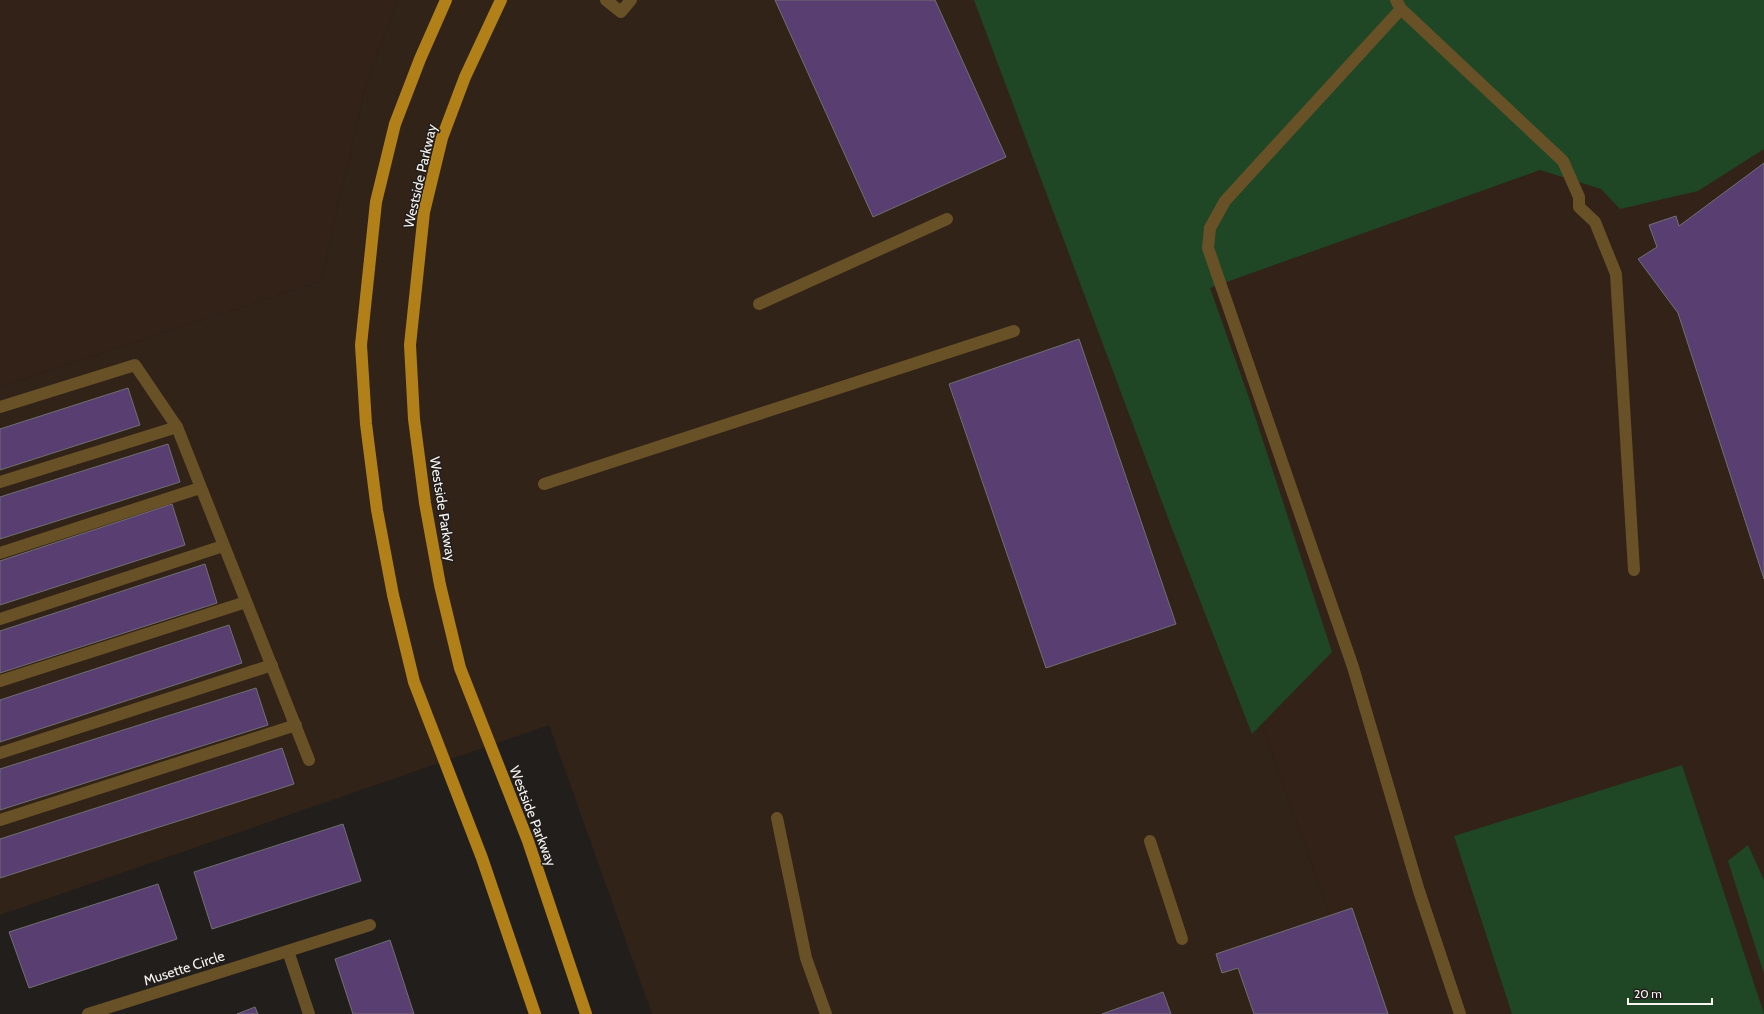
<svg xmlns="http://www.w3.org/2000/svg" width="1764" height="1014" viewBox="0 0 1764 1014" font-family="Cabin,sans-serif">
<rect width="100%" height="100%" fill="#221e1c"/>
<path fill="#322318" d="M397,0h606l362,1014h-713l-103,-289 -549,190v-528l321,-106 43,-188z"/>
<g fill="#322218">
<path d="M0,0h397l-33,93 -43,188 -321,106z"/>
<path d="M1003,0h761v1014h-399z"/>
</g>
<g fill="#1f4726">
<path d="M974,0h790v149l-66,42 -78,18 -19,-20 -61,-19 -330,118 39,110 83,254 -80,82 -81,-208z"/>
<path d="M1682,765l82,249h-252l-58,-178z"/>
<path d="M1748,845l16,35v94l-36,-113z"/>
</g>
<g fill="#583e71" stroke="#716f73">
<path d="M775,0h160l71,157 -133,60z"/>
<path d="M1764,163v416l-86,-266 -40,-54 19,-12 -8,-22 27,-9 3,10z"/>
<path d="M1079,339l97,285 -130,44 -97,-284z"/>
<path d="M128,388l12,37 -140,45v-41z"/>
<path d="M168,444l12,38 -180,57v-42z"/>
<path d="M172,504l13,41 -185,60v-44z"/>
<path d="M205,564l12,39 -217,70v-42z"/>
<path d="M229,625l13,38 -242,79v-42z"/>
<path d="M256,688l12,37 -268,85v-41z"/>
<path d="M282,748l12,36 -294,94v-39z"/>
<path d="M343,824l18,57 -149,48 -18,-57z"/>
<path d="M158,884l19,55 -148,49 -20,-56z"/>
<path d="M1352,908l36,106h-134l-16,-46 -16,5 -6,-19z"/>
<path d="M390,940l24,74h-61l-18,-55z"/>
<path d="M1163,992l8,22h-69z"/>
<path d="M255,1007l3,7h-21z"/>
</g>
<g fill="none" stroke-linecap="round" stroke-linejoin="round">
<g stroke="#685027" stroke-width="12">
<path d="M606,0l15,12 10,-12"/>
<path d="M1396,0l5,9 162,152 16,36v10l16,15 21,52 18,296"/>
<path d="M1401,9l-176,192 -15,27 -2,20 145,419 66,224 41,123"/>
<path d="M759,304l188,-85"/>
<path d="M0,407l135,-42 42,62"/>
<path d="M0,482l177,-55 132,333"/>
<path d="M544,484l470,-153"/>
<path d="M0,553l200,-65"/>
<path d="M0,619l223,-73"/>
<path d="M0,681l246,-79"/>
<path d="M0,753l272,-88"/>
<path d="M777,818l29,140 20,56"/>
<path d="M0,820l296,-95"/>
<path d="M1150,841l32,98"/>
<path d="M288,951l21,63"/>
<path d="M88,1014l282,-89"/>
</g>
<g stroke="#b18018" stroke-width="12">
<path d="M446,0l-26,59 -25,65 -19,78 -15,143 5,79 11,86 16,85 21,87 68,176 53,156"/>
<path d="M501,0l-36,77 -23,61 -18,74 -14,133 4,74 11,84 15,82 20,83 68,173 58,173"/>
</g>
</g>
<g text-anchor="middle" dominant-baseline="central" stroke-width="3" stroke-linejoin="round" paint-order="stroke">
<g font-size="14" fill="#f7f4f2" stroke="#221e1c">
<text transform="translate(420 176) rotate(-77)">Westside Parkway</text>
<text transform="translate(443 509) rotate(81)">Westside Parkway</text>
<text transform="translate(533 816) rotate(69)">Westside Parkway</text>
<text transform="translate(184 968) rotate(-18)">Musette Circle</text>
</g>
</g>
<path d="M1628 998v6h84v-6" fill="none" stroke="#f7f4f2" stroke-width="2"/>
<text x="1634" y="998" font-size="12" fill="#f7f4f2" stroke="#221e1c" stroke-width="3" paint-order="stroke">20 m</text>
</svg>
